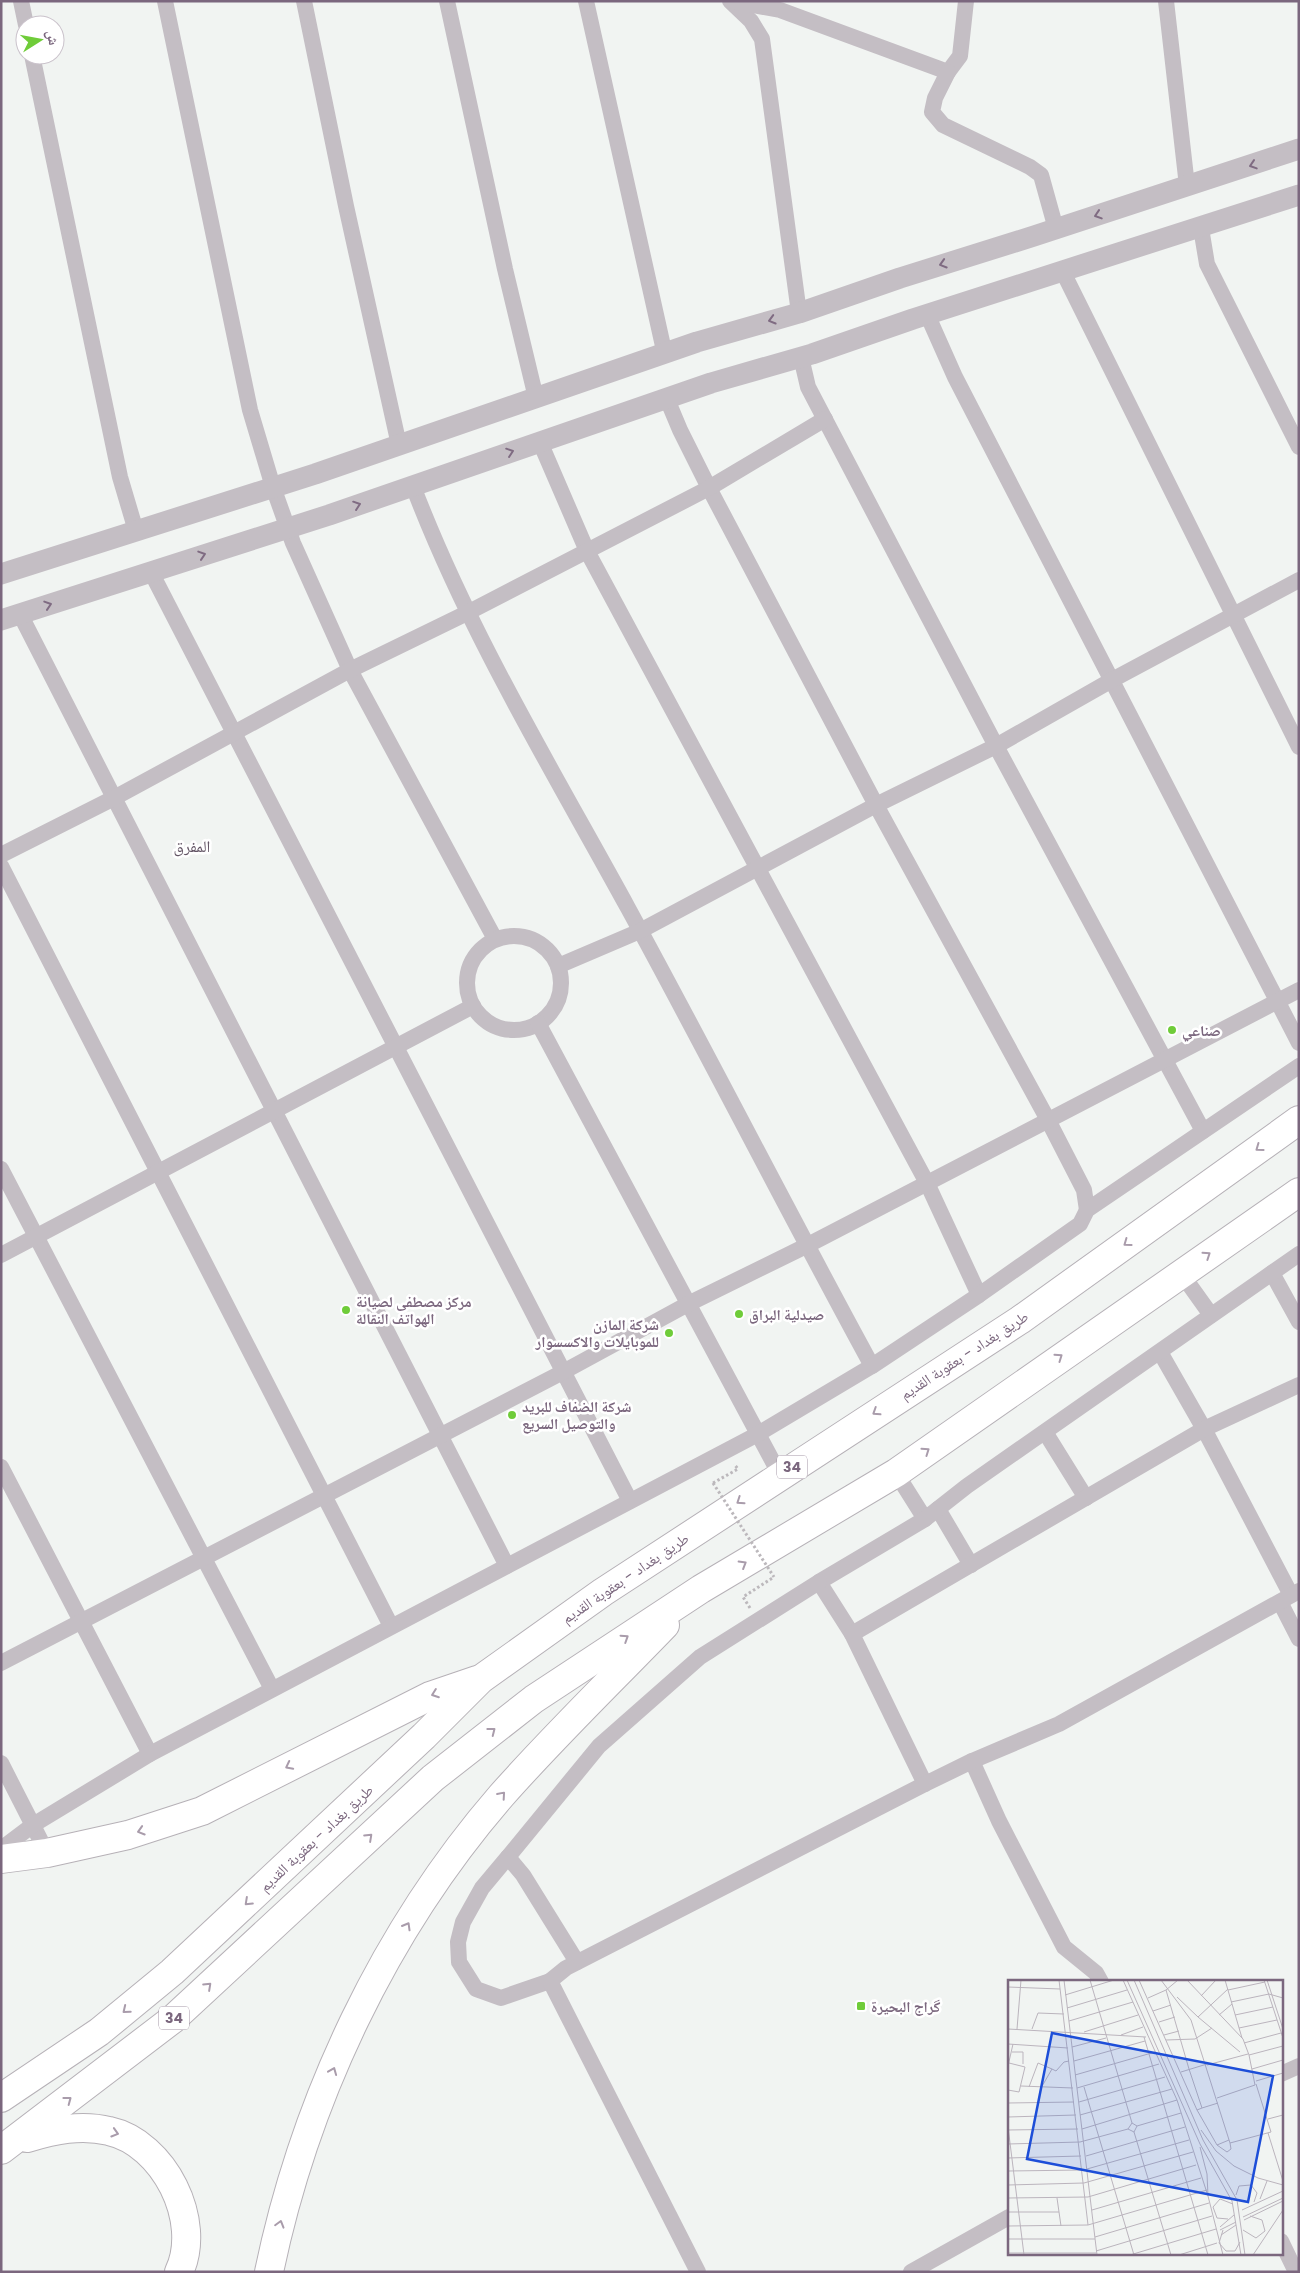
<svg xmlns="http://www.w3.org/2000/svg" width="1300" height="2273" viewBox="0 0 1300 2273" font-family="Poppins,'Noto Naskh Arabic',sans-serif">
<rect width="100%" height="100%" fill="#f1f4f2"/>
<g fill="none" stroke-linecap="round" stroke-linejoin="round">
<defs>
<g id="trunk">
<path d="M1,1859l46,-6 81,-18 74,-24 228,-115 47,-16"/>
<path d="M1,2098l98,-66 73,-60 252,-236 57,-57 122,-87 417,-272 279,-200"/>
<path d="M27,2138c27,-8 54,-14 82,-7 55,12 94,90 70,141"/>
<path d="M1,2150l172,-131 260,-241 101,-79 167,-110 195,-116 403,-281"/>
<path d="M269,2272c36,-173 116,-342 232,-476 52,-59 109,-114 164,-171"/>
</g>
</defs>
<use href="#trunk" stroke="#b6b1b7" stroke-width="30"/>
<g stroke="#bcb8bc" stroke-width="3" stroke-dasharray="2.5 2.5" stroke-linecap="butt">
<path d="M713,1483l25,-14 -4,-5"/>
<path d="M750,1608l-7,-11 31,-20"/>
</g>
<g stroke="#c4bec4" stroke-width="16">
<path d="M21,1l5,24"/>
<path d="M165,1l85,409 23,77 20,56 57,127 145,269"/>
<path d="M304,1l42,205 53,239"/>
<path d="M447,1l58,268 31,129"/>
<path d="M586,1l79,354"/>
<path d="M730,1l21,20 11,18 37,274"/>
<path d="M731,1l49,9 168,62 12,-16 6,-55"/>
<path d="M1166,1l21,185"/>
<path d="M32,55l88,422 16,54"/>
<path d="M948,72l-13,26 -3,14 11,13 87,42 11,8 15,54"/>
<path d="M1201,228l6,36 92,183"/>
<path d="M1063,272l236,475"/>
<path d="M927,314l28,63 344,666"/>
<path d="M801,357l7,30 188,359 207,385"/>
<path d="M667,399l13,31 29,58 167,317 172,315 36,70 3,20"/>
<path d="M540,442l47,109 340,632 52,112"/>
<path d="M413,486c56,147 139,283 215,422 83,152 161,306 244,458"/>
<path d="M151,572l479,929"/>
<path d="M20,614l487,952"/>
<path d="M1,855l113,-57 236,-128 117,-57 242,-125 116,-69"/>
<path d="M1,866l390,760"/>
<circle cx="514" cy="983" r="47"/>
<path d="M558,966l82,-35 236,-126 120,-59 116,-66 187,-100"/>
<path d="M538,1023l242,452"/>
<path d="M1,1169l271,520"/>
<path d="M1,1255l472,-249"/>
<path d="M1181,1273l30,42"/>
<path d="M1272,1273l27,49"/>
<path d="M1160,1352l44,77 87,166"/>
<path d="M1045,1432l41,66"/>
<path d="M1,1467l149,287"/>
<path d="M896,1473l29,46"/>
<path d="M938,1509l33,56"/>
<path d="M1280,1602l19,37"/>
<path d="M852,1634l-33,-52 106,-63 42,-33 332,-232"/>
<path d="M1,1663l562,-291 125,-68 118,-58 493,-256"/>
<path d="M972,1761l27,60 65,126 32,26 5,9"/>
<path d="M1,1763l46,90"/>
<path d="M925,1784l-73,-150 352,-205 95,-44"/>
<path d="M1,1849l32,-24 117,-71 608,-320 114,-68 107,-71 101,-71 7,-14 212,-144"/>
<path d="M508,1857l91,-111 101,-89 119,-75"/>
<path d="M550,1981l-49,17 -25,-9 -17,-27 -1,-20 5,-20 19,-34 26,-31 15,18 54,87"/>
<path d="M1281,2074l18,-8"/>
<path d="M1281,2241l15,31"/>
<path d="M698,2272l-148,-291 16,-13 359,-184 47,-23 87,-37 240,-133"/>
<path d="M911,2272l98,-55"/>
</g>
<g stroke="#c4bec4" stroke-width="21">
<path d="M1,574l314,-100 382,-132 102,-29 101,-35 134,-42 265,-87"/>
<path d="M1,620l328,-105 382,-132 101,-29 101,-35 386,-124"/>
</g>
<use href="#trunk" stroke="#fff" stroke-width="28"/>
<path stroke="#bcb8bc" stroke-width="3" stroke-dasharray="2.5 2.5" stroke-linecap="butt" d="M713,1483l61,94"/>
</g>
<defs><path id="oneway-chevron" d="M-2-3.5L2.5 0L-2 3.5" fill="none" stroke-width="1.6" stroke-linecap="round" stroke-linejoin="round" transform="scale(1.25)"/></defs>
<g stroke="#7f6b82">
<use href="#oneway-chevron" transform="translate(1253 165) rotate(162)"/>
<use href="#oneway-chevron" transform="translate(1098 215) rotate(162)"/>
<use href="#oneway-chevron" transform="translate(943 264) rotate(163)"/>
<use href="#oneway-chevron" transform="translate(772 320) rotate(164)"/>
<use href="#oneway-chevron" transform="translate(510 452) rotate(-19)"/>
<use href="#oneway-chevron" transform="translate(357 505) rotate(-19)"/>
<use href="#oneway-chevron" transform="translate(202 555) rotate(-18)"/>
<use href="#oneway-chevron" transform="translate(48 605) rotate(-18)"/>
</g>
<g stroke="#a99cab">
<use href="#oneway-chevron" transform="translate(1259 1148) rotate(144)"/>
<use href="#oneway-chevron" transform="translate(1127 1243) rotate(144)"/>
<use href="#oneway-chevron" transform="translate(1207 1255) rotate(-34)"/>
<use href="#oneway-chevron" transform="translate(1059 1357) rotate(-35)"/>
<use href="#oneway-chevron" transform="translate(876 1412) rotate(147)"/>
<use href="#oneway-chevron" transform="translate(926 1451) rotate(-35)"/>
<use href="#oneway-chevron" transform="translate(740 1501) rotate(146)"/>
<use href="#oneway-chevron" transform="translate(743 1564) rotate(-31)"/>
<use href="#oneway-chevron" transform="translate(625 1638) rotate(-33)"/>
<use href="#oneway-chevron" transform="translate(435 1694) rotate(160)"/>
<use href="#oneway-chevron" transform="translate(492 1731) rotate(-38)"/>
<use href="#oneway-chevron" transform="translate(289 1766) rotate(153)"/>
<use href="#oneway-chevron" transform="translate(502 1795) rotate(-49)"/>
<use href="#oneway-chevron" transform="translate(141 1831) rotate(163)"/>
<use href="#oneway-chevron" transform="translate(369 1837) rotate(-43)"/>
<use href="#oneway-chevron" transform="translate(248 1902) rotate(137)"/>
<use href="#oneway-chevron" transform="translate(407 1926) rotate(-60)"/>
<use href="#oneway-chevron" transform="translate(208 1986) rotate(-43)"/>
<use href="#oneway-chevron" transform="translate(126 2010) rotate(141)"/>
<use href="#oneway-chevron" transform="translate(333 2071) rotate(-68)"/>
<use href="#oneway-chevron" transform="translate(68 2100) rotate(-37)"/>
<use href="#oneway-chevron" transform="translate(115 2133) rotate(17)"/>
<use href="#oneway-chevron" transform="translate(280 2224) rotate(-74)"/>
</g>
<g fill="#6fcc39" stroke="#fff" stroke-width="2">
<circle cx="1172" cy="1030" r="5"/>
<circle cx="346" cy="1310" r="5"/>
<circle cx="739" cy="1314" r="5"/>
<circle cx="669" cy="1333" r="5"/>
<circle cx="512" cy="1415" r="5"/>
<rect x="856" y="2001" width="10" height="10" rx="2.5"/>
</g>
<g text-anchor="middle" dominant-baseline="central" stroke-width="5" stroke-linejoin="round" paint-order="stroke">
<g fill="#fff" stroke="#a395a5" stroke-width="1">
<rect x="777" y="1455.5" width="30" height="23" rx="4"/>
<rect x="159" y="2006.5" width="30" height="23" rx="4"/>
</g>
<g font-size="14" font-weight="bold" fill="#7b677e">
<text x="792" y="1467">34</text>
<text x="174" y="2018">34</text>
</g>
<g font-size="15" font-weight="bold" fill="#7b677e" stroke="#fff" text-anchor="start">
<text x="1182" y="1030">صناعي</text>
<text x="356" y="1301">مركز مصطفى لصيانة<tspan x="356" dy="17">الهواتف النقالة</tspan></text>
<text x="749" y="1314">صيدلية البراق</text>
<text x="659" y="1324" text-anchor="end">شركة المازن<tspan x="659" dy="17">للموبايلات والاكسسوار</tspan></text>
<text x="522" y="1406">شركة الضفاف للبريد<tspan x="522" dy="17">والتوصيل السريع</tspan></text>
<text x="871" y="2006">گراج البحيرة</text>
</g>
<g font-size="15" fill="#7b677e" stroke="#fff">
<text transform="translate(964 1355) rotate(-33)">طريق بغداد - بعقوبة القديم</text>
<text transform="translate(625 1578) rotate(-34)">طريق بغداد - بعقوبة القديم</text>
<text transform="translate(316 1838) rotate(-43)">طريق بغداد - بعقوبة القديم</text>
</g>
<g font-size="16" fill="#625464" stroke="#fff">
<text x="192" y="846">المفرق</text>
</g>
</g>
<g transform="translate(1008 1980)">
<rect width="275" height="275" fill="#f1f4f2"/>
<path fill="none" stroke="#bbb4bd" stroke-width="1" d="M51,0l29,245M56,0l33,275M82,0l42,143M115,0l54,120 31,96 15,59M119,0l73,164 32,57 9,54M126,0l69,160 34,60 8,55M131,0l58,130 5,-2M153,0l30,40 39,123 41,-11 -15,-48M170,0l-12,10 23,79 13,39 16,-5M179,0l56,59 6,16 6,30 -38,13M217,0l17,58M256,0l19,58M259,0l16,49M0,7l52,2M220,9l-30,28 42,35M220,10l37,-8M57,15l49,-15M193,16l15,-16M169,17l21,20M140,18l18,-8M223,22l38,-8 14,4M59,28l60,-18M145,31l18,-6M211,35l13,-11M227,35l38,-8M61,41l64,-19M151,42l16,-5M231,48l38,-8M0,49l138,8M9,49l4,-49M24,49l6,-16 26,1M76,52l54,-17M113,55l22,-8M156,55l15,-4M136,57l64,218M158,60l29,-1 17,-11M236,63l37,-10M0,64l60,4M64,67l34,-9M4,72h11v12M241,75l34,-9M66,81l71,-20M199,85l41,-11M0,86l5,-22M44,89l4,2 8,-9 5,-1M244,89l31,-9M173,92l26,-8M67,95l80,-23M248,101l27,-8M13,106l52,2M21,107l9,-24 14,6 -11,19M76,107l50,168M69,108l82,-24M0,110l11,2 6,-25 -16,-4M71,122l86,-25M0,123l66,-1M189,130l20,35M72,135l92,-26M0,137l68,-2M260,139l15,-4M129,146l44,-13M0,147l16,128M74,149l95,-29M0,150l70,-1M193,150l15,21 18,15 24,12 25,7M126,152l37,123M260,153l15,48M221,160l-12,5 10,7 4,-3 -1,-6M0,164l72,-2 48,-13 4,-6 5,3 -3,6 -6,-3M192,167l7,27 1,22M78,176l99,-29M0,178l73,-2M79,189l102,-29M0,191l75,-1M0,205l76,-2 109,-31M228,215l3,-9 12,-1 6,8 -3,9M0,218l80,-1 108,-32M49,218l4,28M252,219l7,-18M84,230l109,-32M234,230l41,-19M0,232h51M235,237l40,-19M220,239l-11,-1 -4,-11 7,-8 13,5M236,240l39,-19M0,246l80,-1 119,-35M212,247l14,-12M212,250l16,-8M215,250l-4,13 7,8h9l5,-9M235,250l13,8 9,-7 -3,-11 -12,-4M213,255l15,-10M87,257l114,-34M0,259h87M88,271l116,-35M0,273h88M122,275l86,-26M171,275l38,-12M245,275l30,-45"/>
<path fill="#1d4ed8" fill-opacity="0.15" stroke="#1d4ed8" stroke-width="2.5" d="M44,53l221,43 -25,126 -221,-43z"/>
<rect width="275" height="275" fill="none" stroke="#7b677e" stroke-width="2.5"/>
</g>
<rect width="1300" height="2273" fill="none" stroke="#7b677e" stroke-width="5"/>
<g transform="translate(40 40) rotate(79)"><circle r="24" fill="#ffffff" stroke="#cac2cb"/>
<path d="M0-4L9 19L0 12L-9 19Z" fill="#6fcc39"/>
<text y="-8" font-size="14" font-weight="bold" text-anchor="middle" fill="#7b677e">ش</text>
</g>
</svg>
